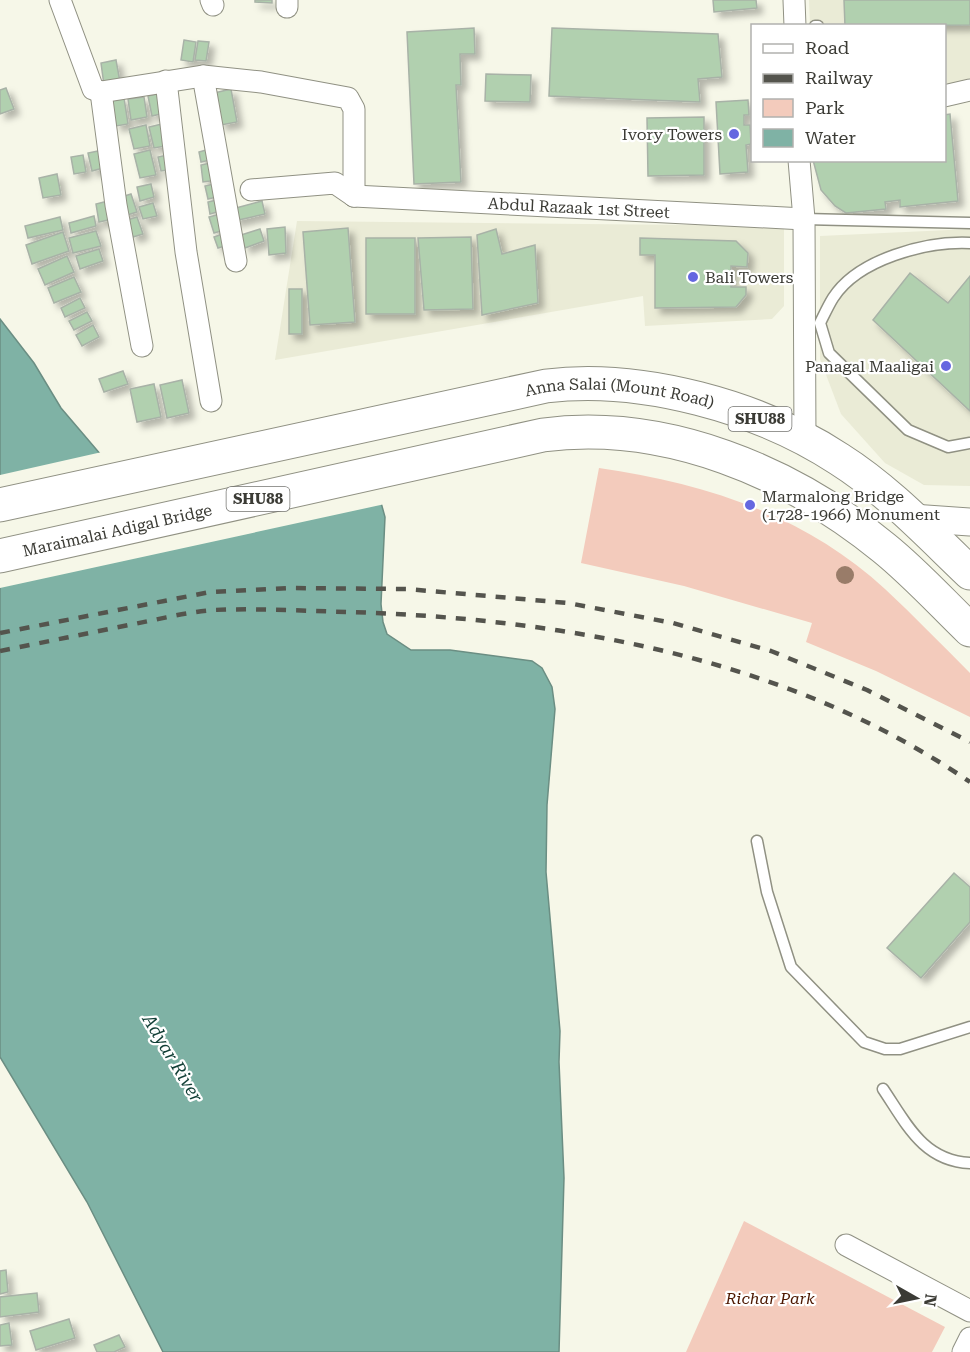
<svg xmlns="http://www.w3.org/2000/svg" width="970" height="1352" viewBox="0 0 970 1352" font-family="'Roboto Serif',serif">
<defs>
<filter id="shadow"><feDropShadow dx="5.5" dy="5.5" stdDeviation="3" flood-color="#0004"/></filter>
</defs>
<rect width="100%" height="100%" fill="#f6f7e8"/>
<g fill="#eaebd6">
<path d="M809,0h161v81l-25,6 -1,-61 -134,-1z"/>
<path d="M297,221l487,5v80l-12,13 -127,7 -2,-30 -368,64z"/>
<path d="M970,229v257l-46,-1 -39,-22 -44,-49 -21,-55v-123z"/>
</g>
<g fill="#f3cbbc">
<path d="M599,468c105,15 206,47 286,121 29,27 57,56 85,84v44l-94,-46 -70,-29 6,-19 -128,-37 -103,-23z"/>
<path d="M744,1221l201,106 -13,25h-246z"/>
</g>
<path fill="#7fb2a5" stroke="#6b8e83" stroke-width="1.5" d="M0,319l34,44 27,45 52,61 57,35 210,-5 5,18 -4,87 2,18 4,12 24,16h39l82,11 10,7 10,19 3,22 -8,96 -1,67 14,159 -1,31 5,116 -5,174h-396l-76,-150 -87,-145z"/>
<path fill="#f6f7e8" d="M102,452l13,15 56,34 38,2 161,-13 12,7 3,7 -385,84v-113z"/>
<g fill="#b1d0af" stroke="#a8b2a7" stroke-width="1.5" filter="url(#shadow)">
<path d="M255,0h17v3l-17,-1z"/>
<path d="M713,0h43l1,8 -43,4z"/>
<path d="M844,0h126v25l-125,1z"/>
<path d="M474,28l1,26h-15l1,31h-5l5,97 -47,2 -7,-152z"/>
<path d="M552,28l166,6 4,43 -24,2 2,23 -151,-6z"/>
<path d="M184,40l12,2 -3,20 -12,-2z"/>
<path d="M198,41l11,1 -3,19 -11,-1z"/>
<path d="M116,60l4,22 -16,3 -3,-22z"/>
<path d="M486,74l45,1 -1,27 -45,-1z"/>
<path d="M6,88l8,21 -14,5v-24z"/>
<path d="M231,89l6,33 -16,3 -7,-32z"/>
<path d="M161,93l4,20 -13,3 -4,-20z"/>
<path d="M144,97l3,20 -16,3 -3,-21z"/>
<path d="M124,98l4,26 -12,2 -4,-26z"/>
<path d="M748,100l1,15h-5v10h6l1,19 -5,1 2,27 -28,2 -4,-72z"/>
<path d="M950,114l8,87 -58,6v-7l-15,2 1,7 -40,4 -11,-7 -14,-16 -8,-30h131v-45z"/>
<path d="M704,117v58l-56,1 -1,-58z"/>
<path d="M166,123l5,22 -17,3 -5,-21z"/>
<path d="M146,125l4,21 -16,3 -5,-20z"/>
<path d="M213,148l2,11 -14,3 -2,-10z"/>
<path d="M103,150l4,17 -15,4 -4,-18z"/>
<path d="M150,150l6,25 -16,3 -6,-24z"/>
<path d="M172,154l2,15 -13,2 -3,-14z"/>
<path d="M83,155l3,17 -12,2 -3,-17z"/>
<path d="M215,162l3,18 -15,2 -2,-17z"/>
<path d="M57,174l4,21 -18,3 -4,-20z"/>
<path d="M218,183l3,13 -13,3 -3,-13z"/>
<path d="M151,184l3,13 -14,4 -3,-14z"/>
<path d="M131,194l6,18 -13,4 -6,-18z"/>
<path d="M221,199l3,11 -14,4 -2,-12z"/>
<path d="M112,200l5,18 -18,4 -3,-18z"/>
<path d="M262,201l3,13 -31,7 -2,-12z"/>
<path d="M153,203l4,13 -14,3 -4,-12z"/>
<path d="M224,213l4,16 -14,4 -5,-16z"/>
<path d="M94,216l2,10 -25,7 -2,-10z"/>
<path d="M60,217l3,13 -35,8 -3,-12z"/>
<path d="M137,217l6,17 -10,3 -6,-17z"/>
<path d="M285,227l1,26 -17,2 -2,-26z"/>
<path d="M348,228l7,94 -45,3 -7,-93z"/>
<path d="M260,229l4,12 -19,7 -4,-13z"/>
<path d="M496,229l6,25 33,-9 3,58 -56,12 -5,-80z"/>
<path d="M96,231l5,15 -28,7 -4,-15z"/>
<path d="M63,232l6,19 -37,13 -6,-19z"/>
<path d="M228,232l4,12 -14,4 -4,-11z"/>
<path d="M471,237l2,72 -49,1 -6,-72z"/>
<rect x="366" y="238" width="49" height="76"/>
<path d="M640,238l96,3 12,12 -1,14 -16,-1v21h15v8l-10,12 -81,1v-53h-15z"/>
<path d="M99,249l4,12 -23,8 -4,-13z"/>
<path d="M67,256l7,16 -29,13 -7,-16z"/>
<path d="M910,273l38,30 22,-27v135l-97,-91z"/>
<path d="M74,277l7,15 -27,11 -6,-15z"/>
<rect x="289" y="289" width="13" height="45"/>
<path d="M80,298l5,10 -20,9 -4,-9z"/>
<path d="M87,312l5,9 -18,9 -5,-9z"/>
<path d="M93,325l6,12 -17,9 -6,-11z"/>
<path d="M123,371l5,13 -24,8 -5,-13z"/>
<path d="M182,380l7,33 -22,5 -7,-33z"/>
<path d="M154,384l7,33 -24,5 -7,-33z"/>
<path d="M954,873l16,14v35l-49,56 -34,-30z"/>
<path d="M6,1270l2,22 -8,2v-23z"/>
<path d="M37,1293l2,19 -39,5v-20z"/>
<path d="M69,1319l6,19 -39,12 -6,-19z"/>
<path d="M9,1323l3,22 -12,1v-21z"/>
<path d="M119,1335l6,12 -11,5h-17l-3,-7z"/>
</g>
<g fill="none" stroke-linecap="round" stroke-linejoin="round">
<defs>
<g id="service">
<path d="M815,26h3"/>
<path d="M804,219l166,4"/>
<path d="M970,243c-44,-2 -112,16 -137,55 -5,8 -9,17 -13,25l9,30 79,77 40,17 22,-4"/>
<path d="M757,841l10,51 24,75 73,75 21,7h15l70,-22"/>
<path d="M883,1089c23,34 40,72 87,74"/>
</g>
<g id="minor">
<path d="M60,0l33,89 8,3 102,-16 58,6 87,16 6,11v87"/>
<path d="M211,0l2,5"/>
<path d="M794,0l1,26"/>
<path d="M287,7v-7"/>
<path d="M203,76l33,185"/>
<path d="M166,81l20,171 25,149"/>
<path d="M101,92l15,113 26,141"/>
<path d="M944,96l26,-6"/>
<path d="M799,160l5,59 1,220"/>
<path d="M251,190l84,-7 19,13"/>
<path id="s1" d="M354,196l450,23"/>
<path d="M846,1245l124,66"/>
<path d="M963,1352l7,-14"/>
</g>
<path id="tertiary" d="M912,518l58,4"/>
<g id="primary">
<path id="s2" d="M0,505l546,-119c95,-12 214,21 293,73 49,31 90,75 131,114"/>
<path id="s3" d="M0,556l543,-121c123,-16 248,37 341,113 31,25 58,55 86,82"/>
</g>
</defs>
<use href="#service" stroke="#909183" stroke-width="13"/>
<use href="#minor" stroke="#909183" stroke-width="23"/>
<use href="#tertiary" stroke="#909183" stroke-width="29"/>
<use href="#primary" stroke="#909183" stroke-width="35"/>
<use href="#service" stroke="#fff" stroke-width="10"/>
<use href="#minor" stroke="#fff" stroke-width="21"/>
<use href="#tertiary" stroke="#fff" stroke-width="27"/>
<use href="#primary" stroke="#fff" stroke-width="33"/>
<g stroke="#54544d" stroke-width="4.5" stroke-dasharray="10 10" stroke-linecap="butt">
<path d="M0,633l210,-41 80,-4 117,1 161,14 105,20 98,28 96,39 103,52"/>
<path d="M0,651c45,-9 89,-18 134,-27 26,-5 53,-12 79,-14 46,-2 92,1 137,2 215,7 439,46 620,170"/>
</g>
</g>
<circle fill="#997c69" cx="845" cy="575" r="9"/>
<g fill="#6567e0" stroke="#fff" stroke-width="2">
<circle cx="734" cy="134" r="6"/>
<circle cx="693" cy="277" r="6"/>
<circle cx="946" cy="366" r="6"/>
<circle cx="750" cy="505" r="6"/>
</g>
<g text-anchor="middle" dominant-baseline="central" stroke-width="4.5" stroke-linejoin="round" paint-order="stroke">
<g fill="#fff" stroke="#767672" stroke-width="1.5">
<rect x="728.5" y="407" width="63" height="24" rx="4.5"/>
<rect x="226.5" y="487" width="63" height="24" rx="4.5"/>
</g>
<g font-size="15" font-weight="bold" fill="#3b3b35">
<text x="760" y="419">SHU88</text>
<text x="258" y="499">SHU88</text>
</g>
<g font-size="16" fill="#3b3b35" stroke="#fff" text-anchor="end">
<text x="722" y="134">Ivory Towers</text>
<text x="705" y="277" text-anchor="start">Bali Towers</text>
<text x="934" y="366">Panagal Maaligai</text>
<text x="762" y="496" text-anchor="start">Marmalong Bridge<tspan x="762" dy="18">(1728-1966) Monument</tspan></text>
</g>
<g font-size="16" fill="#3b3b35" stroke="#fff">
<text stroke="none"><textPath href="#s1" startOffset="225">Abdul Razaak 1st Street</textPath></text>
<text stroke="none"><textPath href="#s2" startOffset="633">Anna Salai (Mount Road)</textPath></text>
<text stroke="none"><textPath href="#s3" startOffset="120">Maraimalai Adigal Bridge</textPath></text>
</g>
<g font-size="16" font-style="italic" fill="#4d1801" stroke="#fff">
<text x="770" y="1298">Richar Park</text>
</g>
<g font-size="18" font-style="italic" fill="#113f36" stroke="#fff">
<text transform="translate(173 1058) rotate(59)">Adyar River</text>
</g>
</g>
<rect x="751" y="24" width="195" height="138" fill="#ffffff" stroke="#b1b1ae" stroke-width="1.5"/>
<rect x="763" y="44" width="30" height="9" fill="#ffffff" stroke="#b1b1ae" stroke-width="1.5"/>
<text x="805" y="54" font-size="18" fill="#3b3b35">Road</text>
<rect x="763" y="74" width="30" height="9" fill="#54544d" stroke="#b1b1ae" stroke-width="1.5"/>
<text x="805" y="84" font-size="18" fill="#3b3b35">Railway</text>
<rect x="763" y="99" width="30" height="18" fill="#f3cbbc" stroke="#b1b1ae" stroke-width="1.5"/>
<text x="805" y="114" font-size="18" fill="#3b3b35">Park</text>
<rect x="763" y="129" width="30" height="18" fill="#7fb2a5" stroke="#b1b1ae" stroke-width="1.5"/>
<text x="805" y="144" font-size="18" fill="#3b3b35">Water</text>
<g transform="translate(916 1298) rotate(99)" stroke="#ffffff" stroke-width="4.5" paint-order="stroke">
<path d="M0-4.5L10 22L0 15L-10 22Z" fill="#3b3b35"/>
<text y="-9" font-size="16" font-weight="bold" text-anchor="middle" fill="#3b3b35">N</text>
</g>
</svg>
